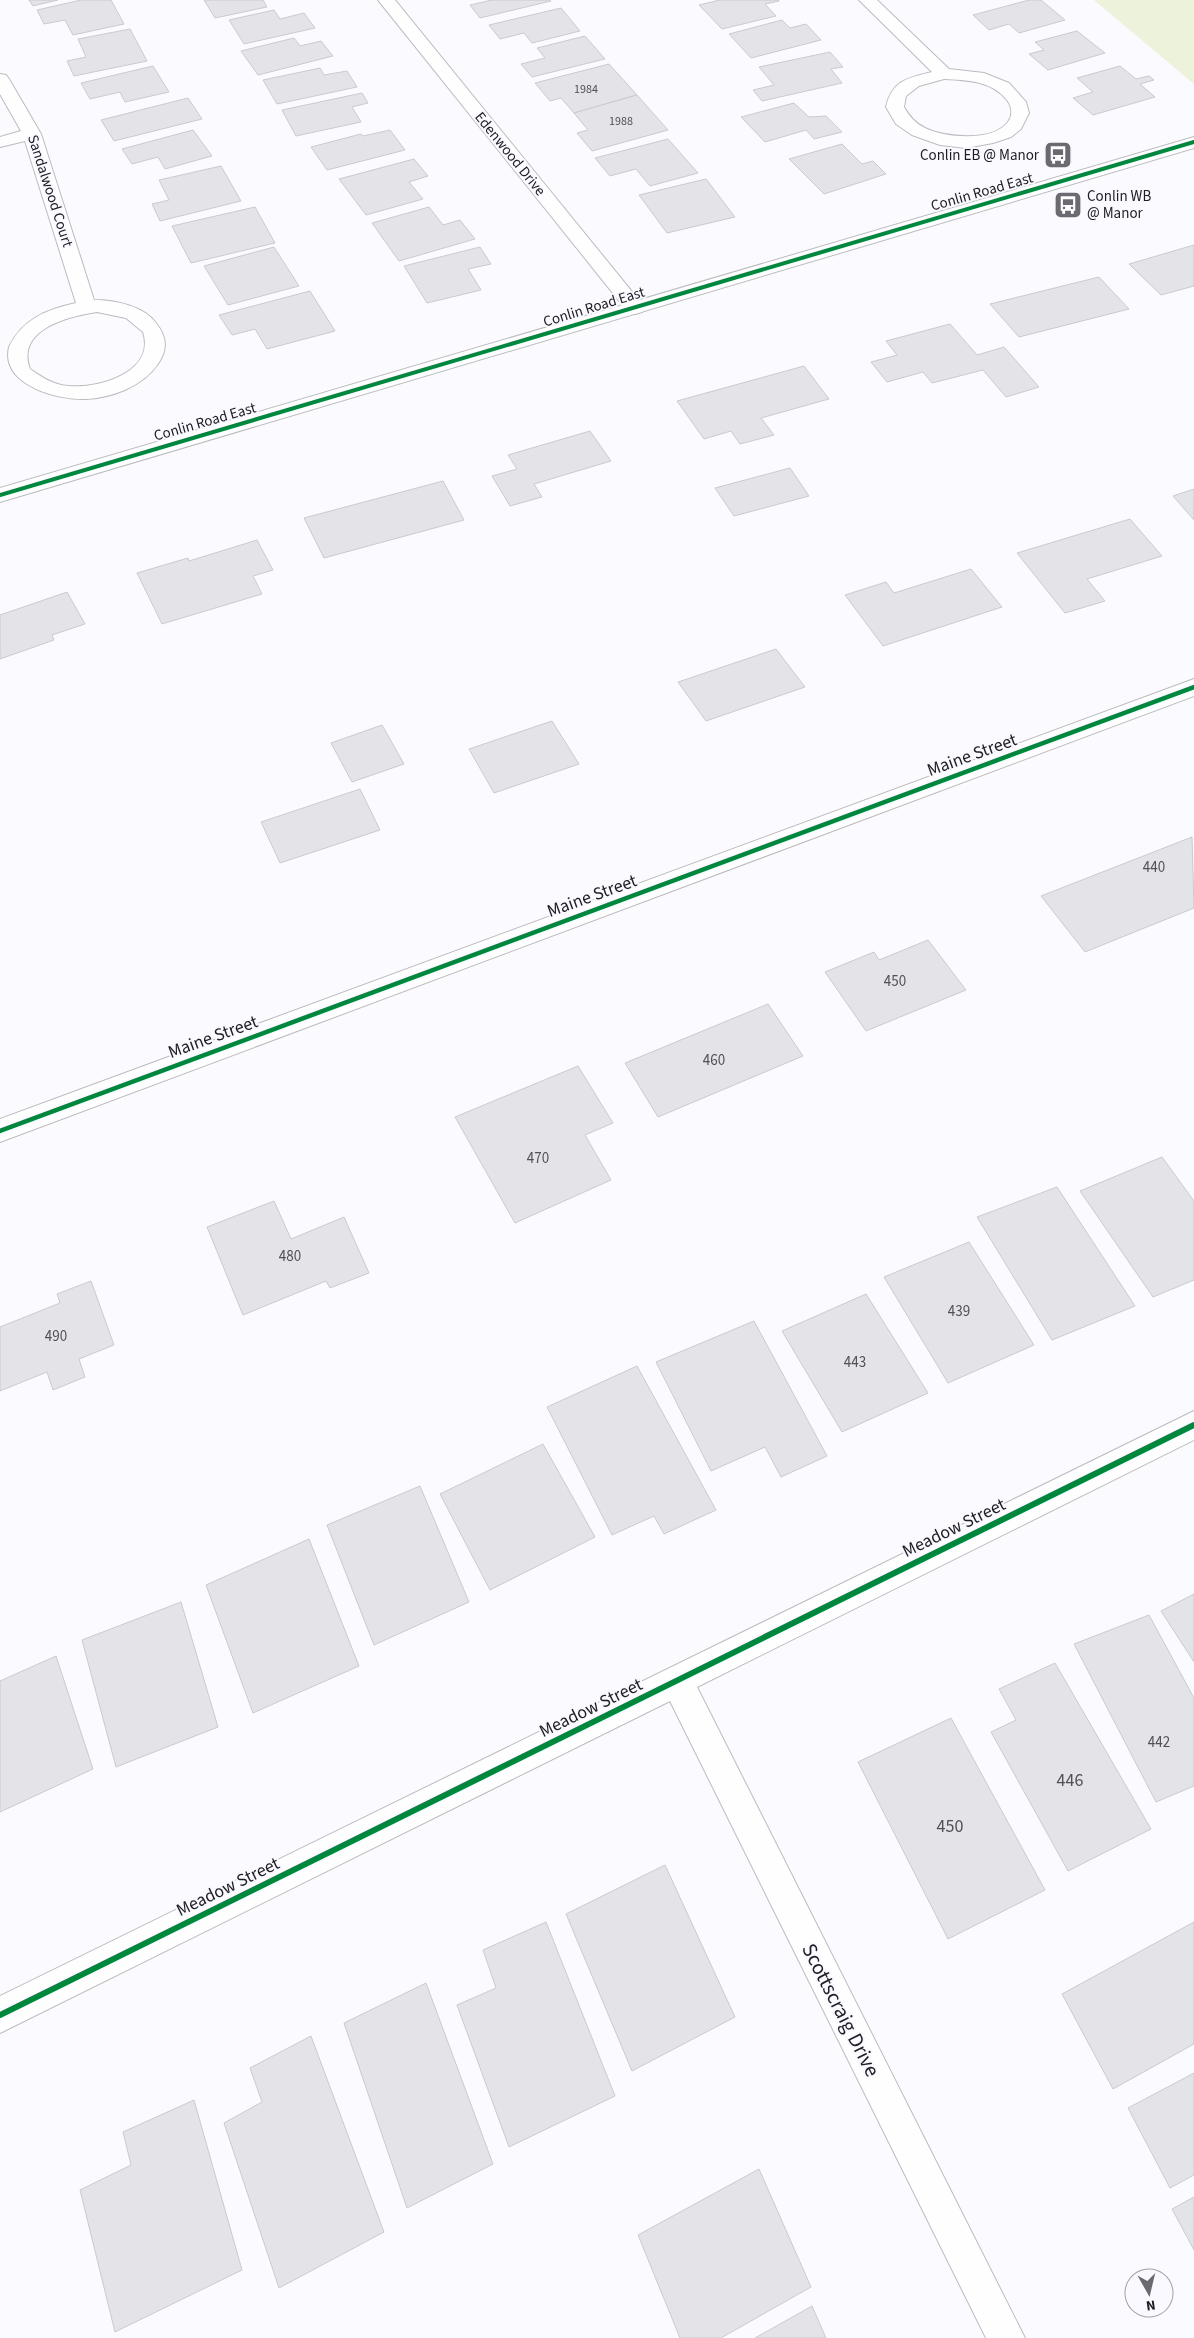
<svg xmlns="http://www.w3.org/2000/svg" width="1194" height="2338" viewBox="0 0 1194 2338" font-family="'Source Sans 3',sans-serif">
<rect width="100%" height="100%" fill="#fbfafe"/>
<path fill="#edf2db" d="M1094,0h100v84z"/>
<g fill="#e4e3e7" stroke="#cbcace">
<path d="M29,0h29l-25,6z"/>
<path d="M81,0h30l13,24 -51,11 -8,-15 -21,4 -7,-14z"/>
<path d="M204,0h59l4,7 -52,11z"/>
<path d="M492,0h58l1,1 -71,17 -10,-13z"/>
<path d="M720,0h59v1l-14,3 11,12 -54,13 -23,-24z"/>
<path d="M1029,0h12l24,20 -46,13 -10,-9 -20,6 -16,-15z"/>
<path d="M561,8l19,23 -48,12 -8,-10 -24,6 -11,-14z"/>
<path d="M274,10l6,9 24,-6 11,15 -71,16 -15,-24z"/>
<path d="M782,20l8,8 16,-4 15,16 -70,18 -22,-24z"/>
<path d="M130,29l17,32 -73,15 -7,-15 19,-4 -8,-18z"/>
<path d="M1077,31l28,22 -57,17 -19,-16 15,-4 -9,-8z"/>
<path d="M585,36l20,23 -73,18 -11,-13 24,-6 -8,-10z"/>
<path d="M294,38l6,8 21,-5 12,15 -75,19 -17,-24z"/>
<path d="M830,52l13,15 -12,2 11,14 -80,18 -9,-11 21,-5 -15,-18z"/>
<path d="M609,64l28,31 -63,18 -13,-15 -11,3 -15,-18z"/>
<path d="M153,66l16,26 -44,10 -5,-10 -30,7 -9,-16z"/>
<path d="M1120,66l16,13 13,-3 5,4 -14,4 15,13 -62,18 -20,-17 20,-6 -16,-14z"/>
<path d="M320,68l4,7 23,-4 10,16 -80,17 -14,-24z"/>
<path d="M362,93l6,10 -16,4 9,15 -65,14 -14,-26z"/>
<path d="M637,95l31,35 -76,21 -15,-18 11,-3 -14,-17z"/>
<path d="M188,98l14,21 -88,22 -13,-21z"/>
<path d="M794,103l15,14 17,-1 16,16 -28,7 -8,-9 -41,12 -24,-25z"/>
<path d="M193,130l19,26 -47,13 -7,-12 -26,7 -10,-15z"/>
<path d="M390,130l15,20 -78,20 -16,-23 50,-13 2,2z"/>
<path d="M668,139l30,34 -48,13 -14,-17 -26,7 -15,-18z"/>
<path d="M842,144l20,20 11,-3 13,13 -62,20 -35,-35z"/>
<path d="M414,159l14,17 -19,6 14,17 -57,16 -27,-36z"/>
<path d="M221,166l20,35 -81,20 -8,-17 17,-4 -10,-20z"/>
<path d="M706,179l29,38 -68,16 -28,-38z"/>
<path d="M255,207l20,36 -84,20 -19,-37z"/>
<path d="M429,207l14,18 17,-5 15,19 -76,22 -27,-38z"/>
<path d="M1194,245v41l-33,9 -32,-31z"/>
<path d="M274,247l25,39 -71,19 -24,-39z"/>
<path d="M480,247l11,17 -23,5 13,21 -54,13 -23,-37z"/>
<path d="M1099,277l30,32 -110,28 -29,-33z"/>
<path d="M310,291l25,40 -68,18 -12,-20 -23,6 -13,-20z"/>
<path d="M950,324l27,31 27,-8 35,40 -33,10 -23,-27 -51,13 -9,-11 -36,10 -16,-20 26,-7 -11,-14z"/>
<path d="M804,366l25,33 -68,19 13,17 -34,9 -9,-13 -27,8 -27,-38z"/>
<path d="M590,431l21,30 -77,23 8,13 -32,9 -18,-30 25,-7 -9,-14z"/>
<path d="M790,468l19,28 -75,20 -19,-28z"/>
<path d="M443,481l21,39 -140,38 -20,-40z"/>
<path d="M1194,489v31l-21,-24z"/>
<path d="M1130,519l32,37 -75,23 18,22 -40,12 -48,-60z"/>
<path d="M257,540l16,30 -20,6 9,18 -100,30 -25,-51 51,-15 1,3z"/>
<path d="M971,569l31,38 -119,39 -38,-51 41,-13 8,11z"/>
<path d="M67,592l18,32 -33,11 2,5 -54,19v-44z"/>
<path d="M776,649l29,38 -99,34 -28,-39z"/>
<path d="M552,721l27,43 -85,29 -25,-44z"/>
<path d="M382,725l22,39 -52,18 -21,-39z"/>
<path d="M360,789l20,41 -100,33 -19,-41z"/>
<path d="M1192,837l2,71 -109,44 -44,-56z"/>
<path d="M928,940l38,50 -100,41 -41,-59 49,-20 5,8z"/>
<path d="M768,1004l35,52 -145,61 -33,-54z"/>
<path d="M578,1066l35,57 -28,12 26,45 -96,43 -60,-106z"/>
<path d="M1162,1157l32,44v79l-41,17 -73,-106z"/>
<path d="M1057,1187l78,119 -83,34 -75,-123z"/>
<path d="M274,1201l17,38 53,-22 25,56 -39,15 -4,-7 -83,34 -36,-88z"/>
<path d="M969,1242l65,103 -86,38 -64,-106z"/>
<path d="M91,1281l23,64 -35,14 6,18 -32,13 -6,-18 -47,19v-64l60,-24 -3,-9z"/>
<path d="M866,1294l62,99 -86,39 -60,-101z"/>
<path d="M754,1321l73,135 -46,21 -16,-30 -54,24 -55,-109z"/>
<path d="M637,1366l79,144 -52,24 -10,-18 -42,19 -65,-128z"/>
<path d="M543,1444l52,93 -105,53 -50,-96z"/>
<path d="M420,1486l49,116 -95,43 -47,-120z"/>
<path d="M309,1539l50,127 -106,47 -47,-128z"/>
<path d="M1194,1594v68l-33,-51z"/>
<path d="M181,1602l37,125 -102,40 -34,-127z"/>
<path d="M1149,1615l45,83v88l-38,16 -82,-158z"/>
<path d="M56,1656l37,113 -93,43v-131z"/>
<path d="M1055,1663l96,166 -83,42 -77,-139 25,-12 -17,-31z"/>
<path d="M951,1718l94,172 -97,49 -90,-177z"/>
<path d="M665,1865l70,152 -103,54 -66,-157z"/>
<path d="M546,1922l69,174 -106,51 -52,-142 39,-17 -13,-38z"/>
<path d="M1194,1922v122l-81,45 -51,-95z"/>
<path d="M426,1983l67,181 -86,44 -63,-185z"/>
<path d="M311,2036l73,196 -105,56 -55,-165 38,-21 -12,-34z"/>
<path d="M1194,2073v102l-24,13 -42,-80z"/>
<path d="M194,2100l48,170 -127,62 -35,-142 51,-25 -8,-33z"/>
<path d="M759,2169l52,118 -90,51h-41l-42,-103z"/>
<path d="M1194,2197v53l-22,-41z"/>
<path d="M812,2306l14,32h-71z"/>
</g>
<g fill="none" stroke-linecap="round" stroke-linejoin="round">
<defs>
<g id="minor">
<path d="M378,0h17l247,304 3,4 -3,4 -7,2 -7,-2z"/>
<path d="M859,0h18l72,69 35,4 25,10 17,19 3,11 -8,16 -10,8 -18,6 -27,5 -26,-3 -28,-10 -16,-11 -10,-17c6,-27 22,-29 46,-35zM944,79c23,1 48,2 63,21 5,7 6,15 1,22 -15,20 -63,16 -83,6 -10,-5 -16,-12 -21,-21l2,-11 13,-10z"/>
<path d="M0,74l6,1 3,4 32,55 53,166c21,0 50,6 62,23 11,14 12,26 2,41 -16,23 -47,34 -73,35 -25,1 -85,-13 -76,-52 13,-28 39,-38 67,-44l-51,-162 -25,6v-10l21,-6 -21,-37zM97,312l29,6 17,14c13,40 -44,57 -75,54 -15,-1 -26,-9 -38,-17 -15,-40 40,-53 67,-57z"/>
<path d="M1194,679v17l-1194,446v-23z"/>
<path d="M1194,1411v29l-497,247 328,651h-39l-316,-637 -670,332v-37z"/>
</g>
<path id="tertiary" d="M1194,137v11l-1194,354v-14z"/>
</defs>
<use href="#minor" stroke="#bcbbbf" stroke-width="2"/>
<use href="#tertiary" stroke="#bcbbbf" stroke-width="2"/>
<use href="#minor" fill="#fefeff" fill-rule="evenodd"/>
<use href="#tertiary" fill="#fefeff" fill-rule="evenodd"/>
<defs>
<path id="cycleway-far2" d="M0,495l1194,-353"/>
<path id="cycleway-far1" d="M0,1131l1194,-444"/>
<path id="cycleway" d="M0,2015l1194,-590"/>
</defs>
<use href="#cycleway-far2" stroke="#faf9ff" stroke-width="5.5"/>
<use href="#cycleway-far1" stroke="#faf9ff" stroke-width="8"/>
<use href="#cycleway" stroke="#faf9ff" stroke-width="9"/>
<use href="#cycleway-far2" stroke="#00873e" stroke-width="4"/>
<use href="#cycleway-far1" stroke="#00873e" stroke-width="4.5"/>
<use href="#cycleway" stroke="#00873e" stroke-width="6"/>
</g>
<defs>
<symbol id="bus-square" viewBox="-11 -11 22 22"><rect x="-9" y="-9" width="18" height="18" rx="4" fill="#6b6a70" stroke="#faf9ff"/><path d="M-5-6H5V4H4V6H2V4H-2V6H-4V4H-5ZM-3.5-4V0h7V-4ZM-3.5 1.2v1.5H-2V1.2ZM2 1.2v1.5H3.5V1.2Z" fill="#fff"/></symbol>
</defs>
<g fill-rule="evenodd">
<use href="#bus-square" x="1042" y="139" width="32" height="32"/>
<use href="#bus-square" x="1052" y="189" width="32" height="32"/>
</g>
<g text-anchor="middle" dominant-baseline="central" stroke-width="4" stroke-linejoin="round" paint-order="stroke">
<g font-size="12" fill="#525056">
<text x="586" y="89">1984</text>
<text x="621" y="121">1988</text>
</g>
<g font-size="15" fill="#1e1d23" stroke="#faf9ff">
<text transform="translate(510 154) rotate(51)">Edenwood Drive</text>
<text transform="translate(50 191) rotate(72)">Sandalwood Court</text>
<text transform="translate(982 192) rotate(-16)">Conlin Road East</text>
<text transform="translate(594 307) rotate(-17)">Conlin Road East</text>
<text transform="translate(205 422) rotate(-16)">Conlin Road East</text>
</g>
<g font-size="15" fill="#1e1d23" stroke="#faf9ff" text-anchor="end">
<text x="1039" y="155">Conlin EB @ Manor</text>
<text x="1087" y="196" text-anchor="start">Conlin WB<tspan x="1087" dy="17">@ Manor</tspan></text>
</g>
<g font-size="15" fill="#525056">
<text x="1154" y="867">440</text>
<text x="895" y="981">450</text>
<text x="714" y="1060">460</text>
<text x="538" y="1158">470</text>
<text x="290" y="1256">480</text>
<text x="959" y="1311">439</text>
<text x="56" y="1336">490</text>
<text x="855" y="1362">443</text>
<text x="1159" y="1742">442</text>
</g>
<g font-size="18" fill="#1e1d23" stroke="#faf9ff">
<text transform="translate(972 755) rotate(-20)">Maine Street</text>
<text transform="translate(592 896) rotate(-20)">Maine Street</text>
<text transform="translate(213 1037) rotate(-20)">Maine Street</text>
<text transform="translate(954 1528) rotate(-26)">Meadow Street</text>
<text transform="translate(591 1708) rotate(-26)">Meadow Street</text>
<text transform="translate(228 1887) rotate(-26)">Meadow Street</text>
</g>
<g font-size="18" fill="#525056">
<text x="1070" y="1780">446</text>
<text x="950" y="1826">450</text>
</g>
<g font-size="21" fill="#1e1d23" stroke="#faf9ff">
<text transform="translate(841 2010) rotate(63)">Scottscraig Drive</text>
</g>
</g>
<g transform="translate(1149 2293) rotate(172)"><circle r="24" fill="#faf9ff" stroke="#a2a1a7"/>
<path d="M0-4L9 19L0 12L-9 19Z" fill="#6b6a70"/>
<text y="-8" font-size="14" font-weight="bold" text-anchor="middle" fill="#1e1d23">N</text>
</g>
</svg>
